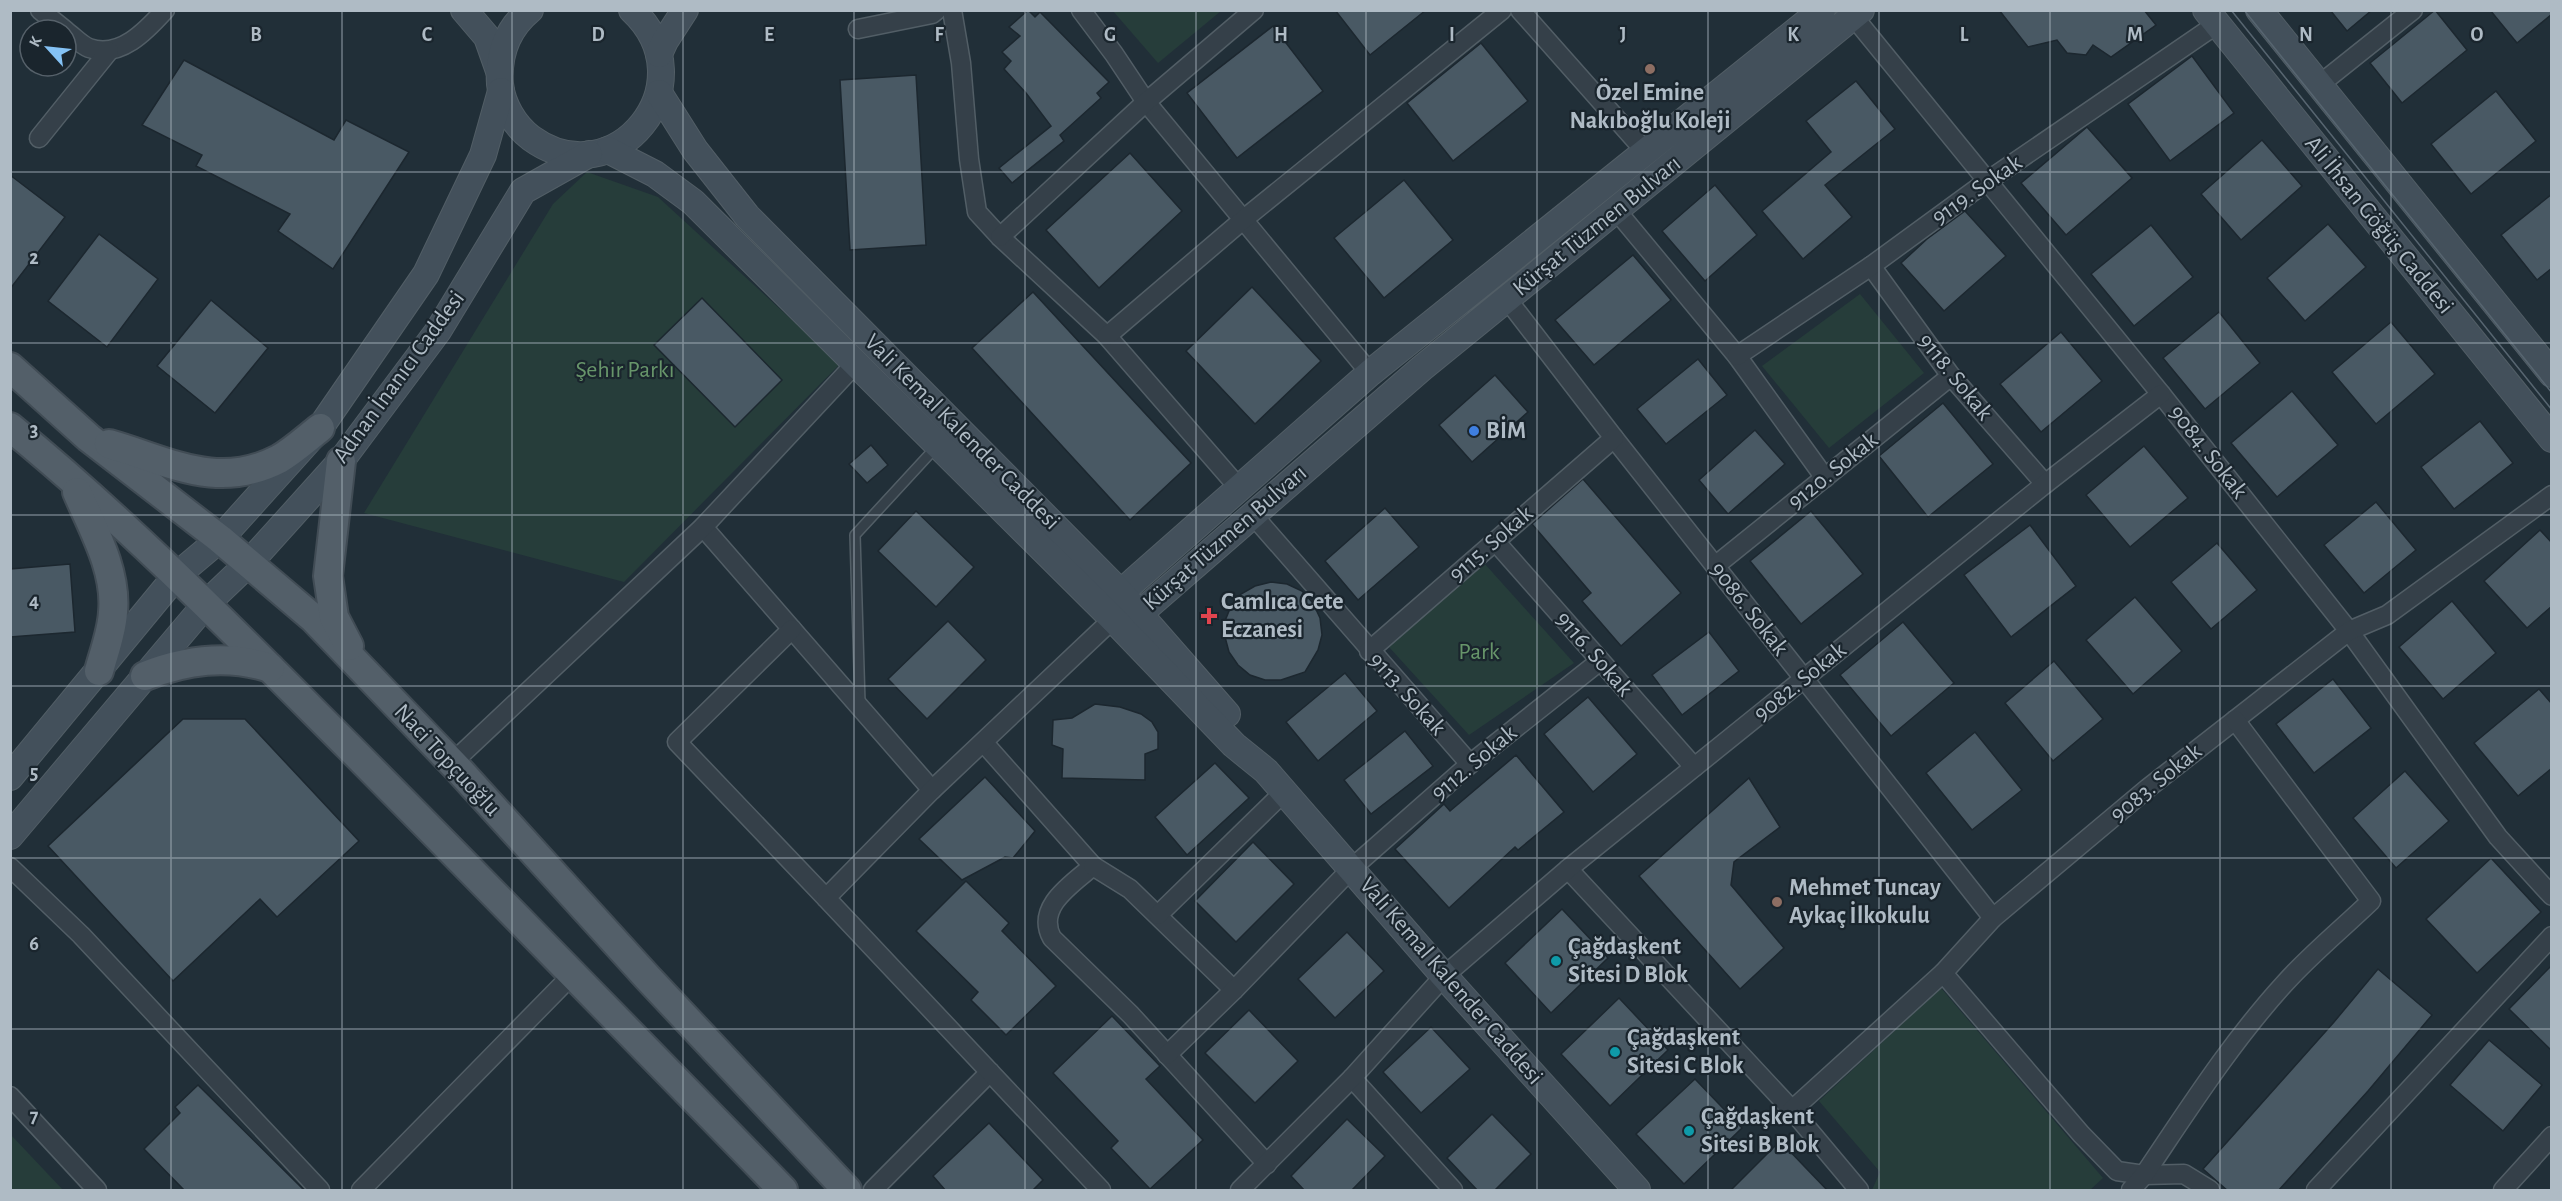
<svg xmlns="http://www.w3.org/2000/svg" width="2562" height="1201" viewBox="0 0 2562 1201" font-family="'Alegreya Sans',sans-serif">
<rect width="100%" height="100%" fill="#212f38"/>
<g fill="#263d3a">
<path d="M1113,11h108l-63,52z"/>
<path d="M587,172l71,25 182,167 -216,218 -260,-69 189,-309z"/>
<path d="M1860,294l64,79 -95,75 -67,-82z"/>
<path d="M1484,563l90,100 -105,72 -80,-88z"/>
<path d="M1941,988l162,190 -13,12h-218l8,-18 -61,-71z"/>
<path d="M11,1135l52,55h-52z"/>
</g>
<g fill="#495964" stroke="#1c272f" stroke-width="1.5">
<path d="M1028,10l7,7 5,-5 69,70 -12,11 4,5 -41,37 4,6 -52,42 -13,-15 52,-42 -25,-33 -22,-24 7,-8 -9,-9 18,-16 -11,-9z"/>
<path d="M1335,10h91l-56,45z"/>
<path d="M1999,10h145l12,15 -45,32 -18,-12 -7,10 -19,-2 -10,-13 -29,7z"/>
<path d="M2330,10h42l-25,21z"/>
<path d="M2435,10l32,40 -65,53 -32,-40z"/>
<path d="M2490,10h62v4l-35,29z"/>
<path d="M1273,26l50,65 -86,67 -50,-65z"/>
<path d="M1481,43l47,58 -75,60 -46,-58z"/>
<path d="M2192,56l42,57 -64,48 -42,-57z"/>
<path d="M184,60l150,80 12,-20 63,32 -76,117 -55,-38 12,-17 -94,-48 6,-11 -60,-30z"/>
<path d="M916,75l10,170 -76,5 -10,-170z"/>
<path d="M1856,81l39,48 -70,56 27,32 -49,42 -41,-48 69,-59 -25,-31z"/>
<path d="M2496,91l40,50 -65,53 -40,-50z"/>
<path d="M2087,127l45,51 -66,57 -45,-52z"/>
<path d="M2262,140l40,46 -61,54 -40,-46z"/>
<path d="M1130,153l52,58 -83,77 -53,-58z"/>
<path d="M10,175l55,42 -55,72z"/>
<path d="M1404,180l49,60 -69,58 -50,-60z"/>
<path d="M1715,185l42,50 -52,46 -43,-50z"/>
<path d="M2552,194v74l-15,12 -36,-45z"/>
<path d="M1965,211l41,45 -62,55 -43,-48 26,-24z"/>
<path d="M2328,224l38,43 -61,54 -38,-43z"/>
<path d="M2151,225l42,52 -59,49 -43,-52z"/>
<path d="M99,234l59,45 -51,68 -59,-46z"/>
<path d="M1633,255l38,45 -77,65 -39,-45z"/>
<path d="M1252,287l69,74 -66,63 -69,-73z"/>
<path d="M1033,292l158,171 -61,57 -158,-172z"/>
<path d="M702,298l80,82 -47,47 -81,-82z"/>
<path d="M211,300l57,48 -53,65 -58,-47z"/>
<path d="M2219,312l41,51 -55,46 -42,-51z"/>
<path d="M2391,322l44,52 -59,50 -44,-52z"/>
<path d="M2061,332l41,49 -61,51 -41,-48z"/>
<path d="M1698,359l29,36 -61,49 -29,-35z"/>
<path d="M1495,375l33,37 -56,50 -33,-37z"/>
<path d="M2292,391l46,54 -61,52 -46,-54z"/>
<path d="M1943,403l50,61 -65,53 -49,-61z"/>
<path d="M2480,421l33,42 -59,46 -33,-42z"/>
<path d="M1755,430l30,34 -57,50 -29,-34z"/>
<path d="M871,445l17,20 -21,18 -18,-19z"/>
<path d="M2144,446l44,52 -58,49 -44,-52z"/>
<path d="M1583,479l98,114 -60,53 -39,-45 9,-8 -59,-69z"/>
<path d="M2376,502l40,48 -52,43 -40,-48z"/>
<path d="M1385,508l34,39 -61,53 -33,-39z"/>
<path d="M916,511l58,56 -38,40 -58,-56z"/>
<path d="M1811,511l52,63 -62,50 -51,-63z"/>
<path d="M2030,525l46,61 -65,51 -47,-62z"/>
<path d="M2540,530l12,13v63l-25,22 -43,-47z"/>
<path d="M2217,543l40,47 -46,39 -40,-47z"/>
<path d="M70,564l5,68 -65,5v-68z"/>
<path d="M1271,582l16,2 15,7 11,12 7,15 2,17 -4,15 -13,22 -24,8h-16l-15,-5 -12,-10 -9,-13 -4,-15v-16l6,-15 10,-12 14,-8z"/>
<path d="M2135,597l47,54 -49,43 -47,-54z"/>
<path d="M2452,601l44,52 -53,46 -44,-52z"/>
<path d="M948,621l38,39 -59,59 -39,-40z"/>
<path d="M1903,622l51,61 -63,53 -51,-61z"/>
<path d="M1709,632l30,39 -57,44 -30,-40z"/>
<path d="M2054,661l49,58 -50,42 -48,-58z"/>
<path d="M1345,673l32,38 -59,50 -32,-39z"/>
<path d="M2333,679l38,49 -57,45 -38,-49z"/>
<path d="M2539,689l13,15v64l-34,28 -44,-53z"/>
<path d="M1588,697l49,57 -44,38 -49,-58z"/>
<path d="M1095,704l25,3 21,7 11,8 6,10v17l-13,5v26l-83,-2 1,-29 -11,-4 1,-25 19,-2z"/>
<path d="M183,719h62l114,122 -82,76 -17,-18 -87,82 -125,-135z"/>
<path d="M1405,731l28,35 -62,48 -27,-34z"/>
<path d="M1975,732l47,58 -50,40 -46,-57z"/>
<path d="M1516,755l48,57 -46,38 -3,-3 -66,61 -54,-59 49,-45 6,7z"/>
<path d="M1215,763l34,35 -62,57 -32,-38z"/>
<path d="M2405,771l44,50 -53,47 -43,-50z"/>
<path d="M985,777l50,54 -22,27 -8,-1 -43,23 -43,-41z"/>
<path d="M1749,778l31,49 -46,35 -3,23 53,63 -44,41 -101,-113z"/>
<path d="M1253,842l41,42 -58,58 -41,-41z"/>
<path d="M2491,858l50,54 -64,61 -51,-54z"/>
<path d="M966,881l43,42 -7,8 54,55 -50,49 -35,-35 7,-8 -62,-61z"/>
<path d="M1562,909l46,49 -57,55 -46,-50z"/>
<path d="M1347,932l37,39 -49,47 -37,-39z"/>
<path d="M2552,965v86l-43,-42z"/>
<path d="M2378,969l54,46 -64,76 -90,100h-50l-25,-22 131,-147z"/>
<path d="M1619,998l49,52 -58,56 -49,-52z"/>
<path d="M1249,1010l49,51 -43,42 -50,-50z"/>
<path d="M1112,1016l48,50 -14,13 57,61 -53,49 -39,-41 7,-7 -65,-68z"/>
<path d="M1431,1027l39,42 -49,44 -38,-41z"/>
<path d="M2489,1040l53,45 -39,46 -53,-46z"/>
<path d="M1695,1079l47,49 -58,56 -48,-50z"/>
<path d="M198,1085l107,106h-120l-41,-42 36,-36 -5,-6z"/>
<path d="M1492,1114l39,40 -37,37h-16l-31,-33z"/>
<path d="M1347,1119l38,37 -34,35h-46l-14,-15z"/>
<path d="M989,1123l54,57 -11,11h-86l-13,-15z"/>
<path d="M1780,1141l48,50h-98z"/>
</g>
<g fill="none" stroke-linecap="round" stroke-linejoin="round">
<defs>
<path id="lane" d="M860,703l-5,-168 82,-89"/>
<g id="street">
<path d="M40,10l25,20"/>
<path d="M952,10l9,53 8,96 8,53 23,25 107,99 132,152"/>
<path d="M1081,10l33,44 32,48 224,271"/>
<path d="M1520,10l125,141"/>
<path d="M1853,16l308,378 188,237 149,206 54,59"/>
<path d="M858,29l74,-15 5,-4"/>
<path d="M66,31c7,5 15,14 23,17 31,11 57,-17 76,-38"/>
<path d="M2319,85l94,-75"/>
<path d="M39,138l70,-87"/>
<path d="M1616,210l121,146 88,122"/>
<path d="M1000,237l146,-135 108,-92"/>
<path d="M1871,266l80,110 94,108"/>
<path d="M1507,299l107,139 379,480"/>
<path d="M1107,336l137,-117 258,-209"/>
<path d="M1737,356l134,-90 115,-84 231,-158"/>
<path d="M1252,514l218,250"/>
<path d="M703,527l229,263"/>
<path d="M1495,541l199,226"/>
<path d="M1715,566l236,-190"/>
<path d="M792,629l-115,113 149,156"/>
<path d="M1369,651l245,-213"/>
<path d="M984,743l109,123c-21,18 -58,41 -41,72l79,77 136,149"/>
<path d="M452,763l251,-236 154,-165"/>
<path d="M1093,866l37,23 104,101"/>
<path d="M10,867l71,68 239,255"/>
<path d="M1568,869l224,241 67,80"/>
<path d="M1158,915l126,-123"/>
<path d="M1943,973l138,161 36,37 27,4 40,-1 26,16"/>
<path d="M1167,1055l67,-65 118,-122 118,-104 130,-103"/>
<path d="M1352,1078l101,112"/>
<path d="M10,1096l87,94"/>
<path d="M1792,1110l151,-137 50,-55 155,-130 201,-157 38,-16 165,-120"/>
<path d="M361,1190l212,-216"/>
<path d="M873,1190l117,-118"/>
<path d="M1101,1190l-275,-292 106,-108 181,-171"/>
<path d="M1240,1190l112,-112 92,-102 124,-107 477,-385 116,-90"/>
<path d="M2131,1190l13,-15c44,-65 87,-133 141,-192 26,-29 58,-55 86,-82l-136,-181"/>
<path d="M2316,1190l236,-254"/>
<path d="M2503,1190l49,-54"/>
</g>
<g id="secondary">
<path d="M464,10l23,27 12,34"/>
<path d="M530,10c-23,19 -32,45 -30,74 2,20 14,41 31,54 84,61 179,-55 101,-128"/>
<path d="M1822,10l-452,363 -235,207 -14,13 -8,26 26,-5 283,-246 439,-358"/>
<path d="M2206,10l346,429"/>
<path d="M2259,10l293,364"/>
<path d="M659,54l6,-13 20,-31"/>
<path d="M659,93l36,57 52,66 374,377 106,121"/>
<path d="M608,150l47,24 38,28 420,417 121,126 32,26 178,205 193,214"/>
<path d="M10,777l166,-201 44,-37 100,-111 106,-154 57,-119 18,-64"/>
<path d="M10,836l196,-232 43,-41 92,-102 97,-130 85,-140 66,-37"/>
</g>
<g id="primary">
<path d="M10,367l79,71 131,101 93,79 145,151 189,208 200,213"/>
<path d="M10,427c120,98 229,210 338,319 146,147 291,296 435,444"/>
<path d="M109,444c60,17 108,47 170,15 14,-8 28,-21 41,-31"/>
<path d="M341,461l-13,115 6,41 15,29"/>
<path d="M77,492c16,37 40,79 36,120 -1,20 -9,40 -14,59"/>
<path d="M145,676c41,-16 82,-22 125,-8"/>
</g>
</defs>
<use href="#lane" stroke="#525e66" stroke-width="12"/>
<use href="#street" stroke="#525e66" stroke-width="21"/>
<use href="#secondary" stroke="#525e66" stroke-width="28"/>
<use href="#primary" stroke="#414c55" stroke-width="32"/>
<use href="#lane" stroke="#354049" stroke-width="9"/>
<use href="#street" stroke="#354049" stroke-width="18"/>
<use href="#secondary" stroke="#43505b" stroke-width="26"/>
<use href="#primary" stroke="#535f69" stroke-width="28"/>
<g stroke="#576570" stroke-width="1.5">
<path d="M2231,10l321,400"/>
<path d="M2244,10l308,383"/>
</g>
</g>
<path fill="none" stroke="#afbbc5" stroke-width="1.5" stroke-opacity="0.55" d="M171,10v1180M342,10v1180M512,10v1180M683,10v1180M854,10v1180M1025,10v1180M1196,10v1180M1366,10v1180M1537,10v1180M1708,10v1180M1879,10v1180M2050,10v1180M2220,10v1180M2391,10v1180M10,172h2542M10,343h2542M10,515h2542M10,686h2542M10,858h2542M10,1029h2542"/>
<g fill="#8d6e63" stroke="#1a252d" stroke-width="2">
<circle cx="1650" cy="69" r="6"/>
<circle cx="1777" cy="902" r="6"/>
</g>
<circle fill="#3f7fe0" stroke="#1a252d" stroke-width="2" cx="1474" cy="431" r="6"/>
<path fill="#e0444e" stroke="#1a252d" stroke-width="2" d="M1206 607h6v6h6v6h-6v6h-6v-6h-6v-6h6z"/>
<g fill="#0f9aa8" stroke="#1a252d" stroke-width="2">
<circle cx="1556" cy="961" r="6"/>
<circle cx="1615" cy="1052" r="6"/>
<circle cx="1689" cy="1131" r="6"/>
</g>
<g text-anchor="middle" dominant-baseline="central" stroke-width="4.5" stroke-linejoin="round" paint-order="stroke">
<g font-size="24" font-weight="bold" fill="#afbbc5" stroke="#1a252d" text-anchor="start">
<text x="1650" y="93" text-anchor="middle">Özel Emine<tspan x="1650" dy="28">Nakıboğlu Koleji</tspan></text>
<text x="1486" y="431">BİM</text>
<text x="1221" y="602">Camlıca Cete<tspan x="1221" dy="28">Eczanesi</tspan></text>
<text x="1789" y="888">Mehmet Tuncay<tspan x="1789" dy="28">Aykaç İlkokulu</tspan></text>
<text x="1568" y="947">Çağdaşkent<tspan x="1568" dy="28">Sitesi D Blok</tspan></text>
<text x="1627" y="1038">Çağdaşkent<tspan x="1627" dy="28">Sitesi C Blok</tspan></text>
<text x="1701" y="1117">Çağdaşkent<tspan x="1701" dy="28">Sitesi B Blok</tspan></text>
</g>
<g font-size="24" fill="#afbbc5" stroke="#1a252d">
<text transform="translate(1977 190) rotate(-35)">9119. Sokak</text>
<text transform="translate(2379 225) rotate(51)">Ali İhsan Göğüş Caddesi</text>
<text transform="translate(1597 226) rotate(-39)">Kürşat Tüzmen Bulvarı</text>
<text transform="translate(399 377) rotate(-54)">Adnan İnanıcı Caddesi</text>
<text transform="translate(1955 377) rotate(51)">9118. Sokak</text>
<text transform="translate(962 432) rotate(45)">Vali Kemal Kalender Caddesi</text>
<text transform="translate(2208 452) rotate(52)">9084. Sokak</text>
<text transform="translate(1833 471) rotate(-39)">9120. Sokak</text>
<text transform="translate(1225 538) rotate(-41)">Kürşat Tüzmen Bulvarı</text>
<text transform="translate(1491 544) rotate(-41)">9115. Sokak</text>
<text transform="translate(1749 609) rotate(52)">9086. Sokak</text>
<text transform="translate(1594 654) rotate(49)">9116. Sokak</text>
<text transform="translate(1800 682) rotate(-39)">9082. Sokak</text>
<text transform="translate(1407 694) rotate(48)">9113. Sokak</text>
<text transform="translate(447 760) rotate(47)">Naci Topçuoğlu</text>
<text transform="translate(1474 763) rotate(-40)">9112. Sokak</text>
<text transform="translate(2156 783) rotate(-39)">9083. Sokak</text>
<text transform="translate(1451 981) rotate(49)">Vali Kemal Kalender Caddesi</text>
</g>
<g font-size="24" fill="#67956a" stroke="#1a252d">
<text x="625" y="370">Şehir Parkı</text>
<text x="1479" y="652">Park</text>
</g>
</g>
<g font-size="20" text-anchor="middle" font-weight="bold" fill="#afbbc5" stroke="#1a252d" stroke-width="4.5" stroke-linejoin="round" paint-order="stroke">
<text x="256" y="41">B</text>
<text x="427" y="41">C</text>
<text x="598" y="41">D</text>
<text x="769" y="41">E</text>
<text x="939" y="41">F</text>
<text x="1110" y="41">G</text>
<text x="1281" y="41">H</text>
<text x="1452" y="41">I</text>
<text x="1623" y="41">J</text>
<text x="1793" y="41">K</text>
<text x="1964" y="41">L</text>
<text x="2135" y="41">M</text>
<text x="2306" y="41">N</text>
<text x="2477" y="41">O</text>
<text x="34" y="264">2</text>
<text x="34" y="436">3</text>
<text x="34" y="607">4</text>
<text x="34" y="779">5</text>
<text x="34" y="950">6</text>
<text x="34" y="1122">7</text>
</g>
<rect width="2562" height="1201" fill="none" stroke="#afbbc5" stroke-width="24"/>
<g transform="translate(48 48) rotate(297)"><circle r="28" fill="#1a252d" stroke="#56616a" stroke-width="1.5"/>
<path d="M0-4.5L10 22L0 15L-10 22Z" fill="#84c2f5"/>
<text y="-9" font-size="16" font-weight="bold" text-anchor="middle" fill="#afbbc5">K</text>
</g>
</svg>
